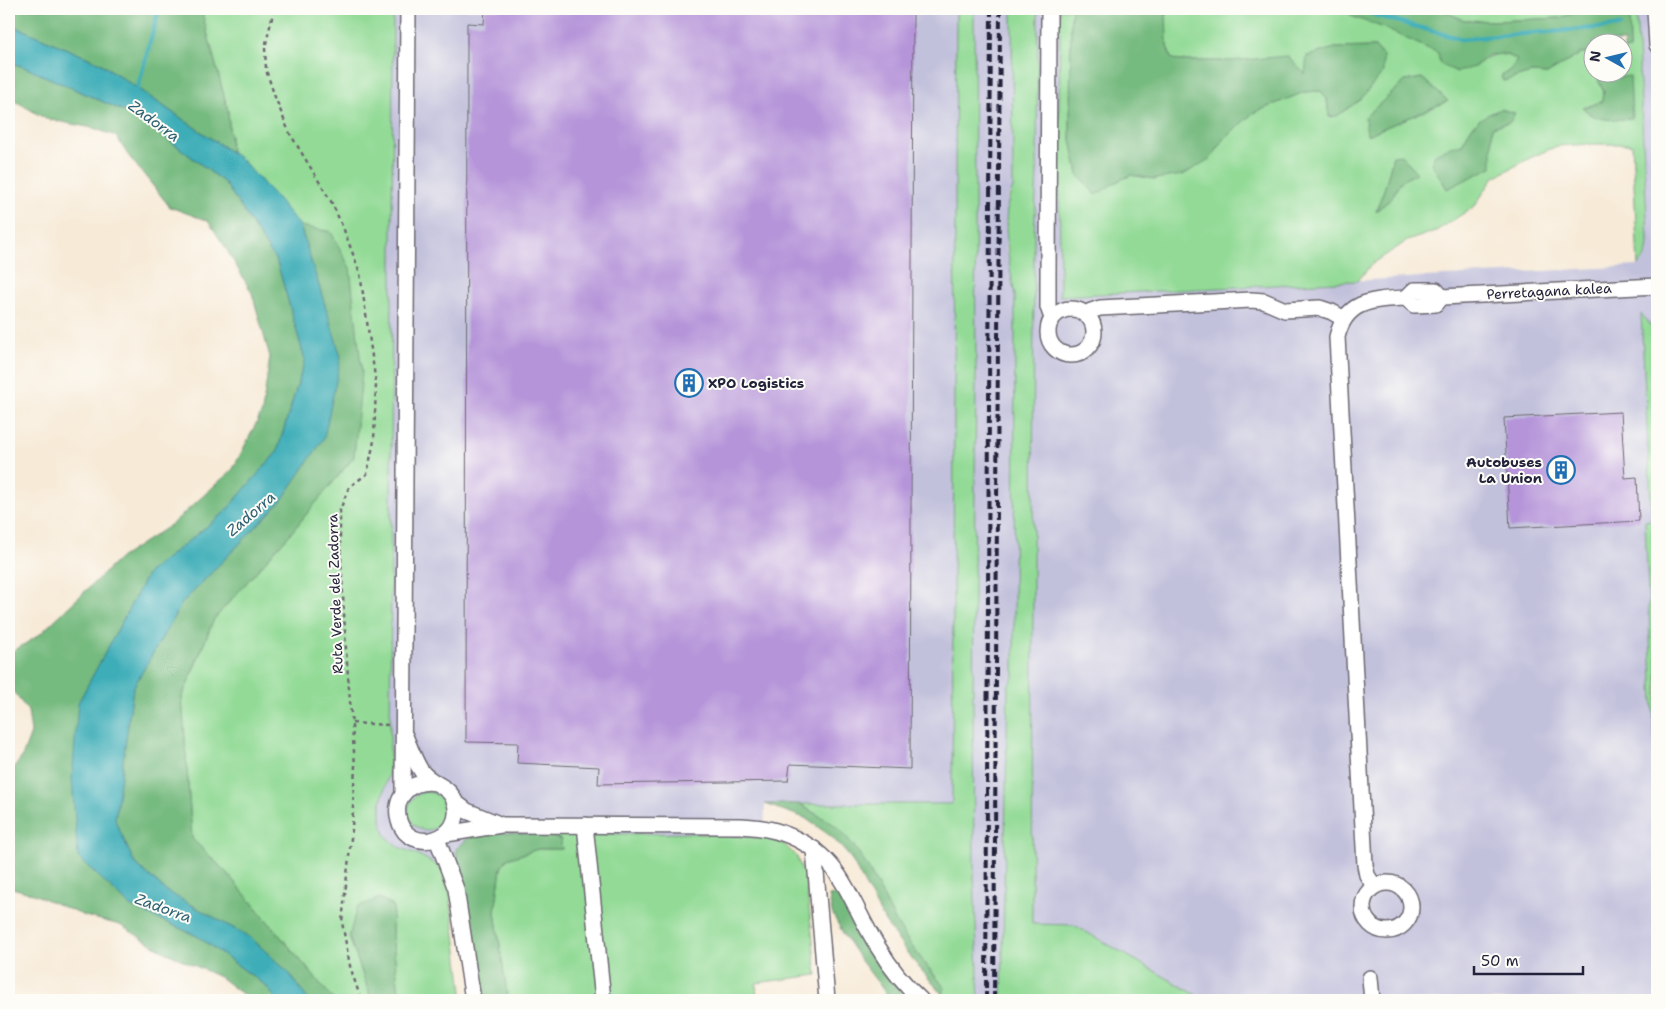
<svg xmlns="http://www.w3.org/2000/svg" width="1666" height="1009" viewBox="0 0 1666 1009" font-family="'Shantell Sans',sans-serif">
<rect width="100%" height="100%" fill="#fdfcf7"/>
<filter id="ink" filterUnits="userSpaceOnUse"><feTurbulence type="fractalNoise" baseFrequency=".02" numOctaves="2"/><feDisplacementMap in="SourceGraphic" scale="10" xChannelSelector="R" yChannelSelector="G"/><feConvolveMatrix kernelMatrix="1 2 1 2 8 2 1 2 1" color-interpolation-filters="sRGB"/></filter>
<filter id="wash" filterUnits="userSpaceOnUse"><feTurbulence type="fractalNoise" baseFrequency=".0096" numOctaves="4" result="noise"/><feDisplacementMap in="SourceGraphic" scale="20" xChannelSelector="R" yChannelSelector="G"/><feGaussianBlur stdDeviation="1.12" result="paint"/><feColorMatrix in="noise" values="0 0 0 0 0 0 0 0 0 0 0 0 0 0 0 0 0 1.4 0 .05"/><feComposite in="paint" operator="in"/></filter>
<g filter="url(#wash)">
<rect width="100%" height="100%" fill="#f7ead7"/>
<g fill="#c2c1dc">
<path d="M393,9h563l-4,795h-187l-1,34 -76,-5 -143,2 -69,-4 -20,18 2,17 -10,11 -29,-22 -21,-8 -13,-12 -4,-15v-18l9,-34z"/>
<path d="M974,9h38l1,179 -5,9 -2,50 9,49 -1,381 -6,9 -6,314h-23l-5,-124 -1,-177 3,-322z"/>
<path d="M1038,9h22l-1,116 2,171 577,-30 7,-7 3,-21 -12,-229h21v991h-452l-131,-75h-42l2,-687 3,-68z"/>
</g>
<g fill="#92da95" stroke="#5a7e68" fill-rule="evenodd">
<path d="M201,9h192l-3,759 -9,34v18l4,15 13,12 21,8 23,13 6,9 15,123h-63l-8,-65 1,-29 -44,31 23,63h-38l-108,-128 -34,-33 -10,-142 32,-78 76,-85 64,-77 -23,-225 -31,-6 -23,-28 -36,-39 -10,-7 -3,-41z"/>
<path d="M956,9h18l2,368 -3,322 1,177 5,124h-30l-7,-6 3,-6c-18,-22 -36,-43 -50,-68 -16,-31 -32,-69 -59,-93 -9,-8 -24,-14 -35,-23h151z"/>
<path d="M1012,9h26l-1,161 -3,68 -2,686 42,1 131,75h-203l6,-314 6,-9 1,-381c-5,-28 -16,-82 -2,-108z"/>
<path d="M1060,9h13l-2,5 -1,120 8,41 36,8 17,-8 24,4 56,-21 14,-20 28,-25 51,-21 17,-1 6,8 2,17 46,-69 -40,1 -30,26 -75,-13h-51l-8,-3 -4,-12 -1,-37h178c13,12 22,11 38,18 30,14 60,28 92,40 17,-13 23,-17 44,-7l-8,10 -9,6 2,5 28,-8 16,1 33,-20 13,-1 1,19h30v-22l6,-1 -1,-40h7l12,229c0,13 -1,19 -10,28l-6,-122h-40l-35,2 -25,11 -39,21 -18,28 -39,25 -29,10 -35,23 -15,17 -297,15 -1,-171zM1422,78l26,23 -81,34 20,-36 18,-18zM1598,80l33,38c-16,2 -36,3 -47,-10l17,-6 3,-10zM1510,122l-18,5 -1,40 -46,-18 17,-5 12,-20zM1393,156l8,25 -10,18 -14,11 9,-26z"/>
<path d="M1439,9h147l-26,9 -64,3 -32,-1z"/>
<path d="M1641,314l9,10 3,11 4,64v398l-12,-276 7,-1z"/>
<circle cx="427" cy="811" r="19"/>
<path d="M688,833l76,5 20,6 13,13 9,25 11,93 -61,8 1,17h-249l-13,-88 6,-44 6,-9 31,-10h24l-2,-10 -15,-4z"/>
</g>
<g fill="#75ba7e" stroke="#4c6e5c">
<path d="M9,9h192l27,102 3,41 -131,-89 -91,-39z"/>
<path d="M1073,9h93l1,37 4,12 8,3h51l58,-5 17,18 2,-18 28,-8 40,-1 8,9v16l-22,27 -24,17 -8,1 -2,-18 -6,-8 -17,1 -51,21 -28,25 -14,20 -28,17 -28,4 -24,-4 -17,8 -18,12 -18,-20 -8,-41 1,-120z"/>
<path d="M1344,9h95l25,11 32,1 64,-3 26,-9h43l1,40 -6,1v-8h-30l-1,11 -13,1 -33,20 -16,-1 -28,8 -2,-5 9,-6 7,-10 -12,-6 -16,1 -15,12 -17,5 -17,-8 -2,-11 -59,-27 -26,-9z"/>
<path d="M9,62l15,5 118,52 83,64 52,79 28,98 -28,92 -53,61 -76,60 -69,130 51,203 67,30 68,49 12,15h-27l-30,-23 -53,-24 -47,-28 -35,-9 -52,-22 -24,-7v-112l13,-18 9,-24 -3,-22 -19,-25v-32l30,-19 81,-77 52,-34 61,-55 29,-57 8,-55 -18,-64 -28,-48 -16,-24 -38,-14 -42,-52 -12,-19 -23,-8 -47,-9 -27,-16 -10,-3z"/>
<path d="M1630,76l2,42c-17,2 -37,4 -49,-10l18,-6 3,-10 -6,-12z"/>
<path d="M1422,78l26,23 -81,34 -2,-18 40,-36z"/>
<path d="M1501,109l14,4 -5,9 -18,5v40l-45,22 -15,-25 2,-9 11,-6 17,-5c12,-21 15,-26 39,-35z"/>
<path d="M1401,155l16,18 -16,8 -10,18 -15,12 10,-27 7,-28z"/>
<path d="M300,226l31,6 19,36 12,105 -8,84 -64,77 -76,85 -32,78 10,142 34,33 108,128h-26l-18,-26 -39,-36 -85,-47 -32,-29 -20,-42 19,-132 49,-85 100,-103 49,-176z"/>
<path d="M765,804h36c11,10 27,15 36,23 26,24 42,62 58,93 14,25 32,46 50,68l-3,6 -31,-36 -26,-36 -35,-65 -18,-20 -27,-19z"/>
<path d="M476,831l69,4 15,4 2,10h-24l-31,10 -6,9 -6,44 13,88h-27l-19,-103 -6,-48z"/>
<path d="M842,894l44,80 22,26h-17l-29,-38 -18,-27 -12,-22 -3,-17z"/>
<path d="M380,898l13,8 -1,29 8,65h-28l-23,-63 8,-30z"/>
</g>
<path fill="#3cadb8" stroke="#2f687a" d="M9,24l91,39 141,96 36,39 23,28 31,98 10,33 -17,81 -42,62 -100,103 -49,85 -18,132 19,42 32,29 85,47 39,36 18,26h-31l-12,-15 -68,-49 -67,-30 -52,-49 -6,-78 6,-76 70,-130 76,-60 53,-61 28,-92 -28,-98 -52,-79 -83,-64 -118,-52 -15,-5z"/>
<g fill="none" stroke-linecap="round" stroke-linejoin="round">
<g stroke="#3cadb8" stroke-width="4.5">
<path d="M1362,9l13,6 86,24 159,-13"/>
<path d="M136,94l23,-85"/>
</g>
</g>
<g id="blocks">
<g fill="#b594d9">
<path d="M485,9h428l-3,760 -120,-5 -2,17 -190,3 1,-17 -82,-4 1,-20 -52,-1 1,-719 17,1z"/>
<path d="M1621,412l4,66 12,-1 2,44 -129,7 -6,-110z"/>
</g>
</g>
</g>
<g filter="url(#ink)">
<use href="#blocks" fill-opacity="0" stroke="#6d6872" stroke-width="1"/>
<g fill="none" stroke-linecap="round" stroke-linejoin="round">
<defs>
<g id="minor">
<path d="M1049,9l-1,271v27l4,11"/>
<path d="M1655,9l2,36"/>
<path d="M1442,297l215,-11"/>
<path d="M1406,298l8,-8h22l6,7"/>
<circle cx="1071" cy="332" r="23"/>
<path d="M1087,314l4,-3 9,-3 151,-8 13,1 21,9 35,-2 12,4 12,7"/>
<path d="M405,736c4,9 12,31 18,37 10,12 28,13 32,30 10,37 -45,53 -56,18 -7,-25 13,-42 37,-38"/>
<path d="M403,794l5,-785"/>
<path d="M455,802l12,9 32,13"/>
<path d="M585,825l18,175"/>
<path d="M446,834l55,-9 240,1c14,1 28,2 41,7 61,21 66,67 96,114 12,20 26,38 43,53"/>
<path d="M437,839l19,50 17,111"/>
<path d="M814,849l13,151"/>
<circle cx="1387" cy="907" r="24"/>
<path d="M1374,886l-7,-11 -2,-10 -28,-528c9,-38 37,-37 69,-39l8,7 22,-1 6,-7"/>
<path d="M1370,978l2,22"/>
</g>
</defs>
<use href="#minor" stroke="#6d6872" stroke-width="18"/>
<g stroke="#6d6872" stroke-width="2.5" stroke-dasharray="4 4" stroke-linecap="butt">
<path d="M274,9l-9,39 1,22 9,27 14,35 43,71 12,27 16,43 16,111 -2,57 -7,33 -18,13 -9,23v31l6,109 9,115 -3,64 -10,93 8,44 11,34"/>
<path d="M352,723l37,2"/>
</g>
<use href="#minor" stroke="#fff" stroke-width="15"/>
<g stroke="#22223b" stroke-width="4" stroke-dasharray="8 4" stroke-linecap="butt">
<path d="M986,1000l5,-991"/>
<path d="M994,1000l6,-991"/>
</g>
</g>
</g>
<defs>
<symbol id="building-ring" viewBox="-11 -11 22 22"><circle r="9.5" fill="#fdfcf7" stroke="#1f6fb2" stroke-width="1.5"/><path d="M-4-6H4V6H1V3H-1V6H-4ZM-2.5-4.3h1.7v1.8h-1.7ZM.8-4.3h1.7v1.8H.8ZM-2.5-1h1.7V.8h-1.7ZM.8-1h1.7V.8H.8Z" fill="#1f6fb2"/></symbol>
</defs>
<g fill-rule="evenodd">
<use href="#building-ring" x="673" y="367" width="32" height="32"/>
<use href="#building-ring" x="1545" y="454" width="32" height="32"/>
</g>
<g text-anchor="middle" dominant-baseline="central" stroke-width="4" stroke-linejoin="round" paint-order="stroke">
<g font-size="14" fill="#22223b" stroke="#fdfcf7">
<text transform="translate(1549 291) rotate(-3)">Perretagana kalea</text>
<text transform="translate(335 594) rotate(-92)">Ruta Verde del Zadorra</text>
</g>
<g font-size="14" font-weight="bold" fill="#22223b" stroke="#fdfcf7" text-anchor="start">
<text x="708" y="383">XPO Logistics</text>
<text x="1542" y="462" text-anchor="end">Autobuses<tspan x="1542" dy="16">La Union</tspan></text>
</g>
<g font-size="15" font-style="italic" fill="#2e6173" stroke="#fdfcf7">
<text transform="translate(154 121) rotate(36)">Zadorra</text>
<text transform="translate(251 514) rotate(-41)">Zadorra</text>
<text transform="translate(163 908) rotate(20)">Zadorra</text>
</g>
</g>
<rect width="1666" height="1009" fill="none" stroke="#fdfcf7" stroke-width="30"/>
<g transform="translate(1608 58) rotate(278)"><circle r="24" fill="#fdfcf7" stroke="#a5a5ac"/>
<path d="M0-4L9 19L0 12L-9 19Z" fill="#1f6fb2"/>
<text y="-8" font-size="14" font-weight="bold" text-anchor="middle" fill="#22223b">N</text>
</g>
<path d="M1474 966v8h109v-8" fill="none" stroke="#22223b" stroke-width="2.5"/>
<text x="1481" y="966" font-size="15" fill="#22223b" stroke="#fdfcf7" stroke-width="4" paint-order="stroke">50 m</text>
</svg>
